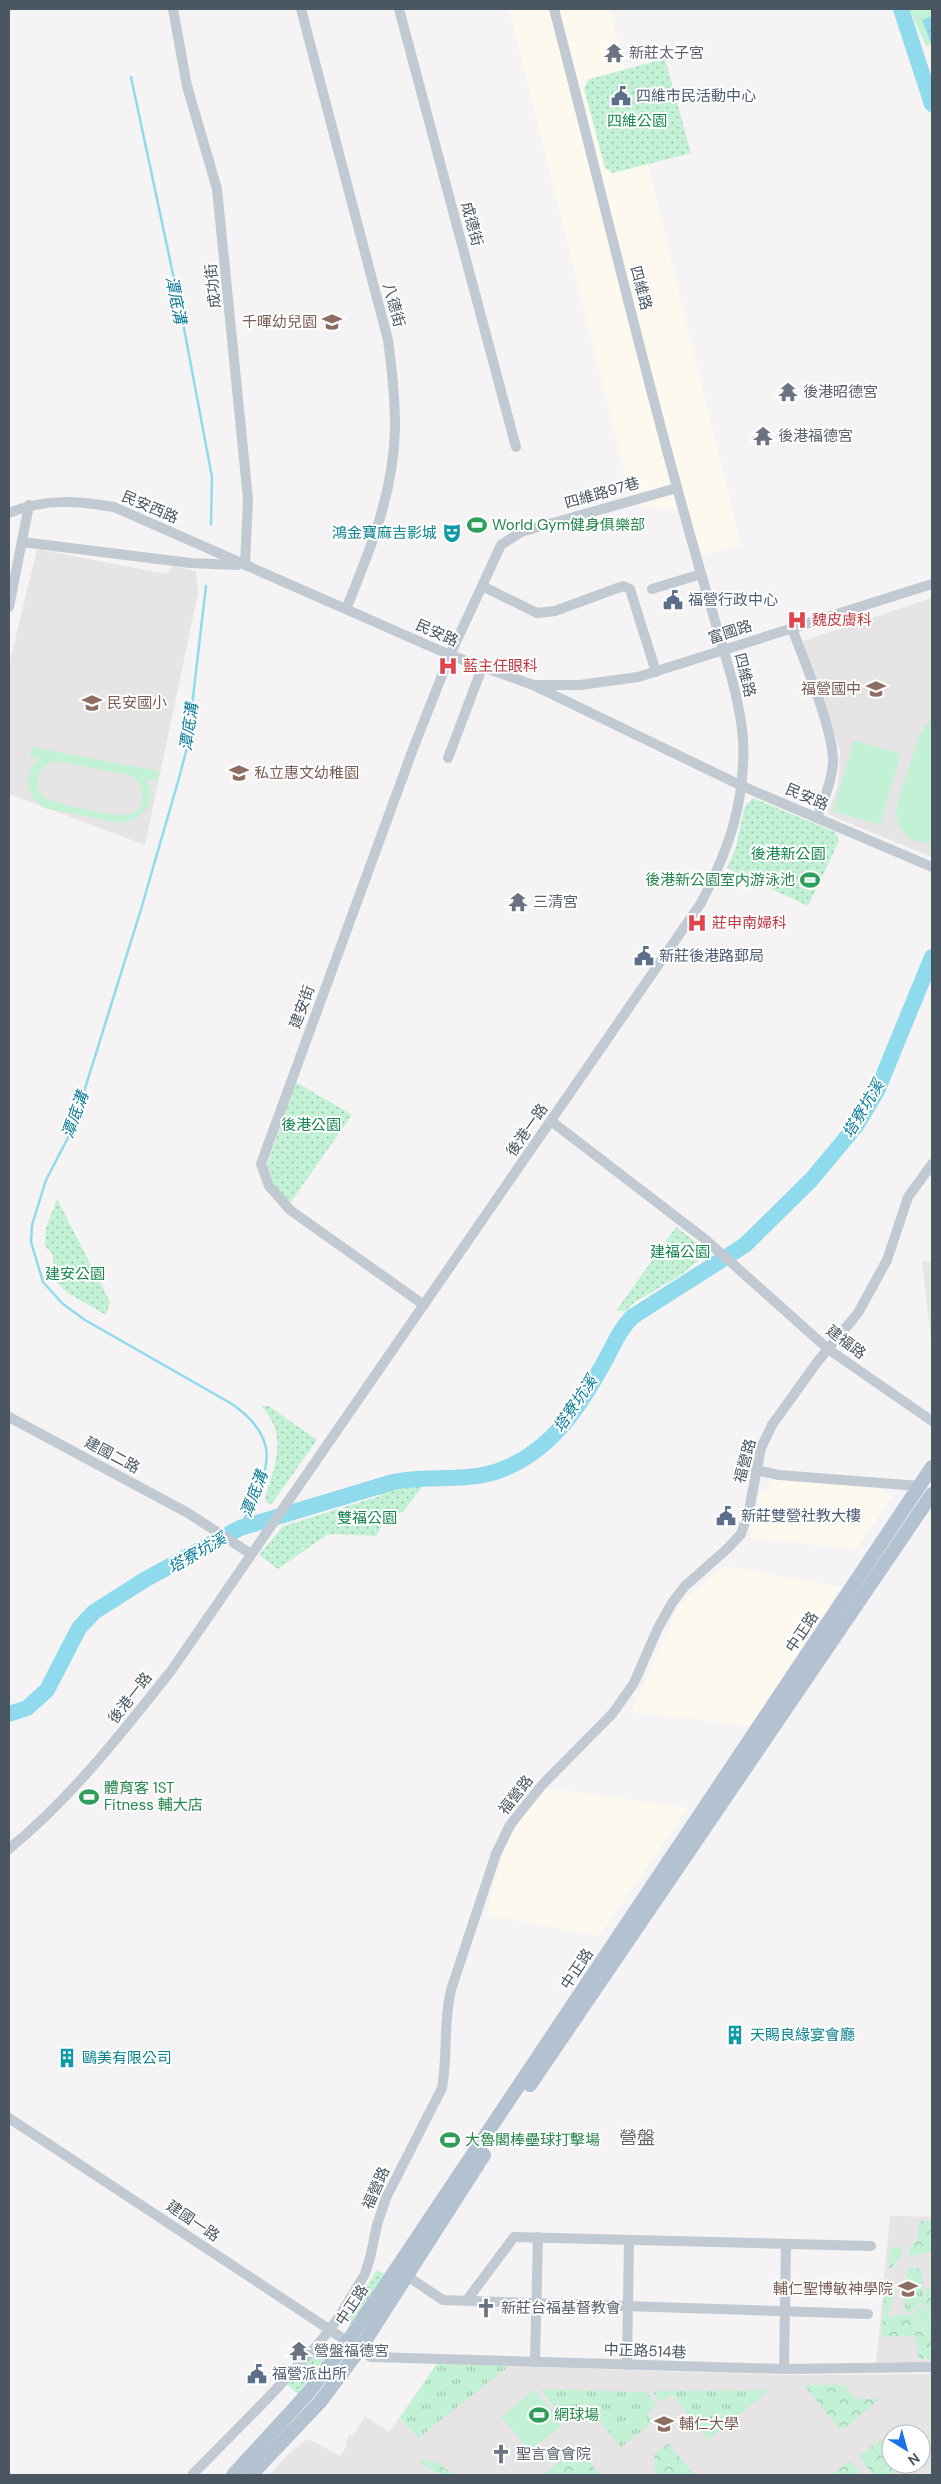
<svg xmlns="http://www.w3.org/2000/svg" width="941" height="2484" viewBox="0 0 941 2484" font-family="'DM Sans','Noto Sans TC',sans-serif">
<defs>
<pattern id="grass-tufts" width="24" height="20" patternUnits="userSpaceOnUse" patternTransform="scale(1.25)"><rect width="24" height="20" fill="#c3f1d5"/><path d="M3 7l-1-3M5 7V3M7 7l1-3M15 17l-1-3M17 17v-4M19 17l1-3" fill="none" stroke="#a0c6b0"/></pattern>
<pattern id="forest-crowns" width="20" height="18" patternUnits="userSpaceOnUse" patternTransform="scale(1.25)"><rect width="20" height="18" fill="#c3f1d5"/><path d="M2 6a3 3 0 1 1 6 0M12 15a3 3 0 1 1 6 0" fill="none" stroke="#a0c6b0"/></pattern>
<pattern id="park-dots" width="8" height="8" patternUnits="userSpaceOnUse" patternTransform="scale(1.25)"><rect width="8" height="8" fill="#c3f1d5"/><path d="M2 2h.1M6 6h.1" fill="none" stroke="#a0c6b0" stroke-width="1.8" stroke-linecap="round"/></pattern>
<pattern id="water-ripples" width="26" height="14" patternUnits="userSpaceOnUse" patternTransform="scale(1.25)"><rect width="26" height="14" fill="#90daee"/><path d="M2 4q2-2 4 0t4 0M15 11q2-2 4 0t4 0" fill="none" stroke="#78b4c4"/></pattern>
</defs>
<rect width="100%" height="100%" fill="#f5f3f3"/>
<g fill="#fdf9ef">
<path d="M509,9h101l131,536 -48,12 -13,-46 -48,-7z"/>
<path d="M771,1478l108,10 13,9 -36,52 -106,-11 10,-46h7z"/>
<path d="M725,1566l116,21 -90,139 -120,-14 49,-109z"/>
<path d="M546,1788l142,20 -89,128 -113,-21 18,-65 13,-25z"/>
</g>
<g fill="#e6e4e5" fill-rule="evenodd">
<path d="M37,549l129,25 6,-8 24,5 2,22 -53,252 -136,-51v-129z"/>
<path d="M932,598v259l-105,-43 11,-28 2,-36 -37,-109z"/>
<path d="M922,1261l10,1v76h-1z"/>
<path d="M890,2216l42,1v145l-56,2z"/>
<path d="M437,2364l347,11 148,-1v101h-663l34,-36 -15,18 17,-17 8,1 27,15 7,-11 -2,-2 5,-9 3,2 12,-20 24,16zM891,2434h30v30h-30z"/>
</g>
<g fill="url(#grass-tufts)">
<path d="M908,2267l12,2c5,17 6,32 -10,44l-6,-2z"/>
<path d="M437,2364l72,2 -91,72 -18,-20z"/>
<path d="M540,2389l106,3 11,14 -10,8 6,8 -32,25 -36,-44 -20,16z"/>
<path d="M770,2390l-62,50 -36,-46 -11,8 -9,-11z"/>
</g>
<g fill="url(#forest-crowns)">
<path d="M919,2221h13v30l-22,5 -1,-9 9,-7z"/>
<path d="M901,2246v10l-10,12 -3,-1 2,-18z"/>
<path d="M886,2282l10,9 -8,22 1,4 17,-3 6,2 20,25v17l-13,1 -4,-24 -34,2z"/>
<path d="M926,2288l6,2v24l-8,-10 -4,2z"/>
<path d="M804,2385h41l11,14h24l-37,30 -5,-2z"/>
<path d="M921,2430l10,12 -10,8v-16h-5z"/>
<path d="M880,2440l11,14v10h13l-14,11h-17l-14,-19z"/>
<path d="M668,2443l26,32h-39l-1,-20z"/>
<path d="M577,2447l23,28h-57z"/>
<path d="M421,2459l16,4 18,12h-15l-21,-13z"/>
<path d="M850,2461l11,14h-29z"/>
</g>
<g fill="url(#park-dots)">
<path d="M665,59l26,94 -78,20 -8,-5 -21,-80 5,-9z"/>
<path d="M753,798l82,34 4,9 -31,65 -81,-38 9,-21 9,-41z"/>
<path d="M296,1082l56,33 -64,91 -11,-13 -10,-28z"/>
<path d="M57,1199l53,103 -4,13 -38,-22 -12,-11 -4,-29 -7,-7 1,-18z"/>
<path d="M676,1227l33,25 -30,24 -44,26 -10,9h-9z"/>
<path d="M261,1406h8l48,34 -46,65 -4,-2 -2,-5c10,-34 24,-62 -4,-92z"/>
<path d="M416,1479h12l-24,32 -19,9 -9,16 -48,-2 -50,35 -19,-14 24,-29 97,-30 -2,-8z"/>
<path d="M377,2270l7,4 -32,51 -7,-5z"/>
<path d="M324,2345l12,3 -38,46 -12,-10z"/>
</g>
<g fill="#c3f1d5" fill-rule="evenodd">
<path d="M909,9h23v37l-1,-2 -5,2z"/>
<path d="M932,719v123c-10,1 -21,0 -28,-9 -16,-18 -2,-42 4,-62 6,-18 9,-40 24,-52z"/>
<path d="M854,740l47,14 -21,71 -47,-14z"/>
<path d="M32,747l127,24 -2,10 -12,-3c16,23 -2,43 -26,45l-75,-15c-19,-12 -23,-35 -3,-49l-11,-3zM57,761l76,15c15,13 12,39 -10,39 -10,1 -72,-12 -78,-17 -6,-5 -9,-14 -7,-21 3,-9 10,-14 19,-16z"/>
<path d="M924,2306l8,11v22l-20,-25z"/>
<path d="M534,2390l29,34 -33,27 -29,-34z"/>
</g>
<path fill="url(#water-ripples)" d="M932,16v30l-10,-26z"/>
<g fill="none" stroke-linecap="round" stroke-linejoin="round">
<g stroke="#90daee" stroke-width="2.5">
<path d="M131,77l49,230 32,170 -1,47"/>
<path d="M206,586l-19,162 -8,30 -37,128 -70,224 -26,50 -14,45 -1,17 12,40 20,22 22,16 147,84c57,40 32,72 8,124"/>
</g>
<g stroke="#90daee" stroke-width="16">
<path d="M901,9l31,95"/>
<path d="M9,1714l18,-6 20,-18 32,-62 15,-16 52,-33 94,-51 153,-46c33,-7 69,0 102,-10 56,-18 87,-68 113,-117 8,-15 12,-25 24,-38l113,-72 66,-65 45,-54 21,-35 55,-134"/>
</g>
<g stroke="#c1cad2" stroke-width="10">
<path d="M173,9l14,77 30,103 31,310 -3,66"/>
<path d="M301,9l87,331c4,29 7,58 7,88 -1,64 -25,123 -49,181"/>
<path d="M399,9l117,438"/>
<path d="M9,513c35,-15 69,-12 105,-6l336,148 83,30 209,101 190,81"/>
<path d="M22,542l168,21 47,2"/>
<path d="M482,586l55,27 18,-2 68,-25 7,3 26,83"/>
<path d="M652,589l49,-15"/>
<path d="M9,607l20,-102"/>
<path d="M792,628c12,33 42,102 41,135 -2,20 -9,37 -16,55"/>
<path d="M537,685h43l58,-8 294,-93"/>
<path d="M448,758l34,-90"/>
<path d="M551,1121l155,119 122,109 104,72"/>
<path d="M424,1305l-134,-95 -21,-24 -8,-22 152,-415 37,-94 51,-110 20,-13 156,-44"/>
<path d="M9,1417l179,96 63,41"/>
<path d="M756,1470l23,5 140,11"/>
<path d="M9,1849c63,-52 112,-115 162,-178l530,-768c28,-54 45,-102 42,-164 -3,-39 -17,-80 -28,-118 -13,-43 -25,-86 -37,-130 -44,-160 -82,-322 -124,-482"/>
<path d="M9,2118l362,239 413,12 148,-2"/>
<path d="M407,2276l36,24 425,14"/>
<path d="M467,2300l47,-63 357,9"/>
<path d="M535,2362l3,-125"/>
<path d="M627,2365l2,-125"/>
<path d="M784,2369l2,-125"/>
<path d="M192,2475l73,-74 55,-59 19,-25 26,-43 5,-16 7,-33 9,-27 56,-110c6,-33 1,-66 9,-98l45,-136 14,-29 32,-40 71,-72 21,-30 24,-55 14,-25 13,-17 42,-37 14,-15 8,-24 12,-62 11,-23 46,-64 40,-48 29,-53 21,-63 24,-33"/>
</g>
<g stroke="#b3c2d1" stroke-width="14">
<path d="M530,2085l402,-591"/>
<path d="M233,2475l76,-83 39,-51 584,-874"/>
<path d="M251,2475l69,-73 40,-53 124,-194"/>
</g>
</g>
<defs>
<symbol id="temple-bare" viewBox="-9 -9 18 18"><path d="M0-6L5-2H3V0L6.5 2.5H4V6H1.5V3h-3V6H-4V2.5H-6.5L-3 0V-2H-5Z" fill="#6b7280" stroke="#fff" stroke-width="2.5" paint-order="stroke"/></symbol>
<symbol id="civic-bare" viewBox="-9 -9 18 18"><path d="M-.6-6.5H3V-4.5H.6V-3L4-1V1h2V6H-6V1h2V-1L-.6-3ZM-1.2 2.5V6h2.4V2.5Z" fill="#5c6f8a" stroke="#fff" stroke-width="2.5" paint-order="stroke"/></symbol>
<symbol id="school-bare" viewBox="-9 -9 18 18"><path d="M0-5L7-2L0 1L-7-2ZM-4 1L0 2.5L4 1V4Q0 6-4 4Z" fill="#8d6e63" stroke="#fff" stroke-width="2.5" paint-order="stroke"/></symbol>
<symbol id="stadium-bare" viewBox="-9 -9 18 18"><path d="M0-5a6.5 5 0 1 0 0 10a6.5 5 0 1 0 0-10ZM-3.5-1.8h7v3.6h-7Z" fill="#2e9e5b" stroke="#fff" stroke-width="2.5" paint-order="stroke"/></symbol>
<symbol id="theatre-bare" viewBox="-9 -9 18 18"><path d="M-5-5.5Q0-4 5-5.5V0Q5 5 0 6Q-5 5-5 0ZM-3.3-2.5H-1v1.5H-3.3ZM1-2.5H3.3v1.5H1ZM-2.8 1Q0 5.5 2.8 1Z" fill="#0f9aa8" stroke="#fff" stroke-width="2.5" paint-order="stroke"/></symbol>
<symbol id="hospital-bare" viewBox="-9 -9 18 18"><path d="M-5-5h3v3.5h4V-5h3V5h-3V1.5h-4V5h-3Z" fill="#e0444e" stroke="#fff" stroke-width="2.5" paint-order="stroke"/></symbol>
<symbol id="building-bare" viewBox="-9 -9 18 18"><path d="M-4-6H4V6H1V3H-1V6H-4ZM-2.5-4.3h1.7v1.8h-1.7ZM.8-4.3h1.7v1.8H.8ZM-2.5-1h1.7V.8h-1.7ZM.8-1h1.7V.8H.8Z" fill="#0f9aa8" stroke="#fff" stroke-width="2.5" paint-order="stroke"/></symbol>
<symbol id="university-bare" viewBox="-9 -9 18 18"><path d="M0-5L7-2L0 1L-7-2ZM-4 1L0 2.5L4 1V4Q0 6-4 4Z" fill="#8d6e63" stroke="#fff" stroke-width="2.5" paint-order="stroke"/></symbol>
<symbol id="church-bare" viewBox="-9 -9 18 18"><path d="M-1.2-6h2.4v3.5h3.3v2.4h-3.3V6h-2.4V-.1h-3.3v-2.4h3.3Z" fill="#6b7280" stroke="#fff" stroke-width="2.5" paint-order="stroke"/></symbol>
</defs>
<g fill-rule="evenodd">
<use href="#temple-bare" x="600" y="39" width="28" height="28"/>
<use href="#civic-bare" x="607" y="82" width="28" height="28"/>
<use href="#school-bare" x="318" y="308" width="28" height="28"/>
<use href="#temple-bare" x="774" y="378" width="28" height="28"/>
<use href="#temple-bare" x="749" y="422" width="28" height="28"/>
<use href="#stadium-bare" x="463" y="511" width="28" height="28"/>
<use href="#theatre-bare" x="438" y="519" width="28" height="28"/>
<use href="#civic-bare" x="659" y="586" width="28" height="28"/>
<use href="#hospital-bare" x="783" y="606" width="28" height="28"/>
<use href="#hospital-bare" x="434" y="652" width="28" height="28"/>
<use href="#school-bare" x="862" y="675" width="28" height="28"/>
<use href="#school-bare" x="78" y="689" width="28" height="28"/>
<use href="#school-bare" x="225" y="759" width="28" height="28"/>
<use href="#stadium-bare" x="796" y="866" width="28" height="28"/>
<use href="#temple-bare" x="504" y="888" width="28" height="28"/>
<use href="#hospital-bare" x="683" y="909" width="28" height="28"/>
<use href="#civic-bare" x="630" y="942" width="28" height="28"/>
<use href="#civic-bare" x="712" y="1502" width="28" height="28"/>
<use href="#stadium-bare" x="75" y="1783" width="28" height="28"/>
<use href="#building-bare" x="721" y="2021" width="28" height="28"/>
<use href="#building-bare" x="53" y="2044" width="28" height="28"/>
<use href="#stadium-bare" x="436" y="2126" width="28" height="28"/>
<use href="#university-bare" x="894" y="2275" width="28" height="28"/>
<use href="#church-bare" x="472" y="2294" width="28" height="28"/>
<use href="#temple-bare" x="285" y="2337" width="28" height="28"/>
<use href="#civic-bare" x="243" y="2360" width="28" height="28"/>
<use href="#stadium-bare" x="525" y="2401" width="28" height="28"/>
<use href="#university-bare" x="650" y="2410" width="28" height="28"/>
<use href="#church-bare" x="487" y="2440" width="28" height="28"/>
</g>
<g text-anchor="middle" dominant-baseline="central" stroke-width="4" stroke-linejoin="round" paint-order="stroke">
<g font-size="15" fill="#5b616d" stroke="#fff" text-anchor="start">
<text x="629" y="53">新莊太子宮</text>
<text x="803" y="392">後港昭德宮</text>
<text x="778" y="436">後港福德宮</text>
<text x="533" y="902">三清宮</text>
<text x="501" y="2308">新莊台福基督教會</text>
<text x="314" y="2351">營盤福德宮</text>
<text x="516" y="2454">聖言會會院</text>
</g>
<g font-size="15" fill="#4e5e75" stroke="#fff" text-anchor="start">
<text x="636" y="96">四維市民活動中心</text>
<text x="688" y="600">福營行政中心</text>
<text x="659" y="956">新莊後港路郵局</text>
<text x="741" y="1516">新莊雙營社教大樓</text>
<text x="272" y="2374">福營派出所</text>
</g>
<g font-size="15" fill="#17864f" stroke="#fff">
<text x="637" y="121">四維公園</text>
<text x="788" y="854">後港新公園</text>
<text x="311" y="1125">後港公園</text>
<text x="680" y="1252">建福公園</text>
<text x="75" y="1274">建安公園</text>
<text x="367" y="1518">雙福公園</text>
</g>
<g font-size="15" fill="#4a5661" stroke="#fff">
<text transform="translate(472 224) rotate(75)">成德街</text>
<text transform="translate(213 286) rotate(-96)">成功街</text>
<text transform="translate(641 288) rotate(75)">四維路</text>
<text transform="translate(394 305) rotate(75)">八德街</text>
<text transform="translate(602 493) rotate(-16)">四維路97巷</text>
<text transform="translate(150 507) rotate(23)">民安西路</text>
<text transform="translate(730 632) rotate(-18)">富國路</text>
<text transform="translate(437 633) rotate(24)">民安路</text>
<text transform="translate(745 675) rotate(76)">四維路</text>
<text transform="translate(807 797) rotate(23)">民安路</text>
<text transform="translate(302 1007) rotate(-70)">建安街</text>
<text transform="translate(527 1130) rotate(-55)">後港一路</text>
<text transform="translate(846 1342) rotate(37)">建福路</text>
<text transform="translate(112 1455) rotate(28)">建國二路</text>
<text transform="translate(745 1461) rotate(-75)">福營路</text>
<text transform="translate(802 1632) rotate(-56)">中正路</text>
<text transform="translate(130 1698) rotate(-52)">後港一路</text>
<text transform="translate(516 1795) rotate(-52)">福營路</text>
<text transform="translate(577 1969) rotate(-56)">中正路</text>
<text transform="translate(376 2188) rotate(-66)">福營路</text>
<text transform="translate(193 2221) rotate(34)">建國一路</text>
<text transform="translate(352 2305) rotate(-56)">中正路</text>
<text transform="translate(645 2351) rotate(2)">中正路514巷</text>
</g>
<g font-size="15" fill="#785e54" stroke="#fff" text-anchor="end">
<text x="317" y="322">千暉幼兒園</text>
<text x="861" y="689">福營國中</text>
<text x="107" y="703" text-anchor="start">民安國小</text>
<text x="254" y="773" text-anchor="start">私立惠文幼稚園</text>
<text x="893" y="2289">輔仁聖博敏神學院</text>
<text x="679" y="2424" text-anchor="start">輔仁大學</text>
</g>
<g font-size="15" fill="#27864d" stroke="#fff" text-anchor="start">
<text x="492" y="525">World Gym健身俱樂部</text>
<text x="795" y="880" text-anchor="end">後港新公園室内游泳池</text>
<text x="104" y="1788">體育客 1ST<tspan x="104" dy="17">Fitness 輔大店</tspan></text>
<text x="465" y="2140">大魯閣棒壘球打擊場</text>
<text x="554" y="2415">網球場</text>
</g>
<g font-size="15" fill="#0d838f" stroke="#fff" text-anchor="start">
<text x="437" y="533" text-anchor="end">鴻金寶麻吉影城</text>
<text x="750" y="2035">天賜良緣宴會廳</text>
<text x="82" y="2058">鷗美有限公司</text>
</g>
<g font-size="15" fill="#be3a42" stroke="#fff" text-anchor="start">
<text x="812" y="620">魏皮膚科</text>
<text x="463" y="666">藍主任眼科</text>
<text x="712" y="923">莊申南婦科</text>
</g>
<g font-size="16" font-style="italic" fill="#0c7c9b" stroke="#fff">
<text transform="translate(176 300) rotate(79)">潭底溝</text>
<text transform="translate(189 727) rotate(-82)">潭底溝</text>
<text transform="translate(863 1109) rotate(-59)">塔寮坑溪</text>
<text transform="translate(75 1115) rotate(-70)">潭底溝</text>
<text transform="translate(575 1404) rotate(-56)">塔寮坑溪</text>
<text transform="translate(254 1494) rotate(-69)">潭底溝</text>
<text transform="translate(197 1553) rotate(-30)">塔寮坑溪</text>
</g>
<g font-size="18" fill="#5f6368" stroke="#fff">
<text x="637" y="2138">營盤</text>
</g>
</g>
<rect width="941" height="2484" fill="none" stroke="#4a5661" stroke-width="20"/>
<g transform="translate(906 2449) rotate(143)"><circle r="24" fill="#ffffff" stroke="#b7bbc0"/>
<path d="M0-4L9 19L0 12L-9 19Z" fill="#1a73e8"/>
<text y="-8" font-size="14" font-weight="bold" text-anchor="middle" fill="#4a5661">N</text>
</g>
</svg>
